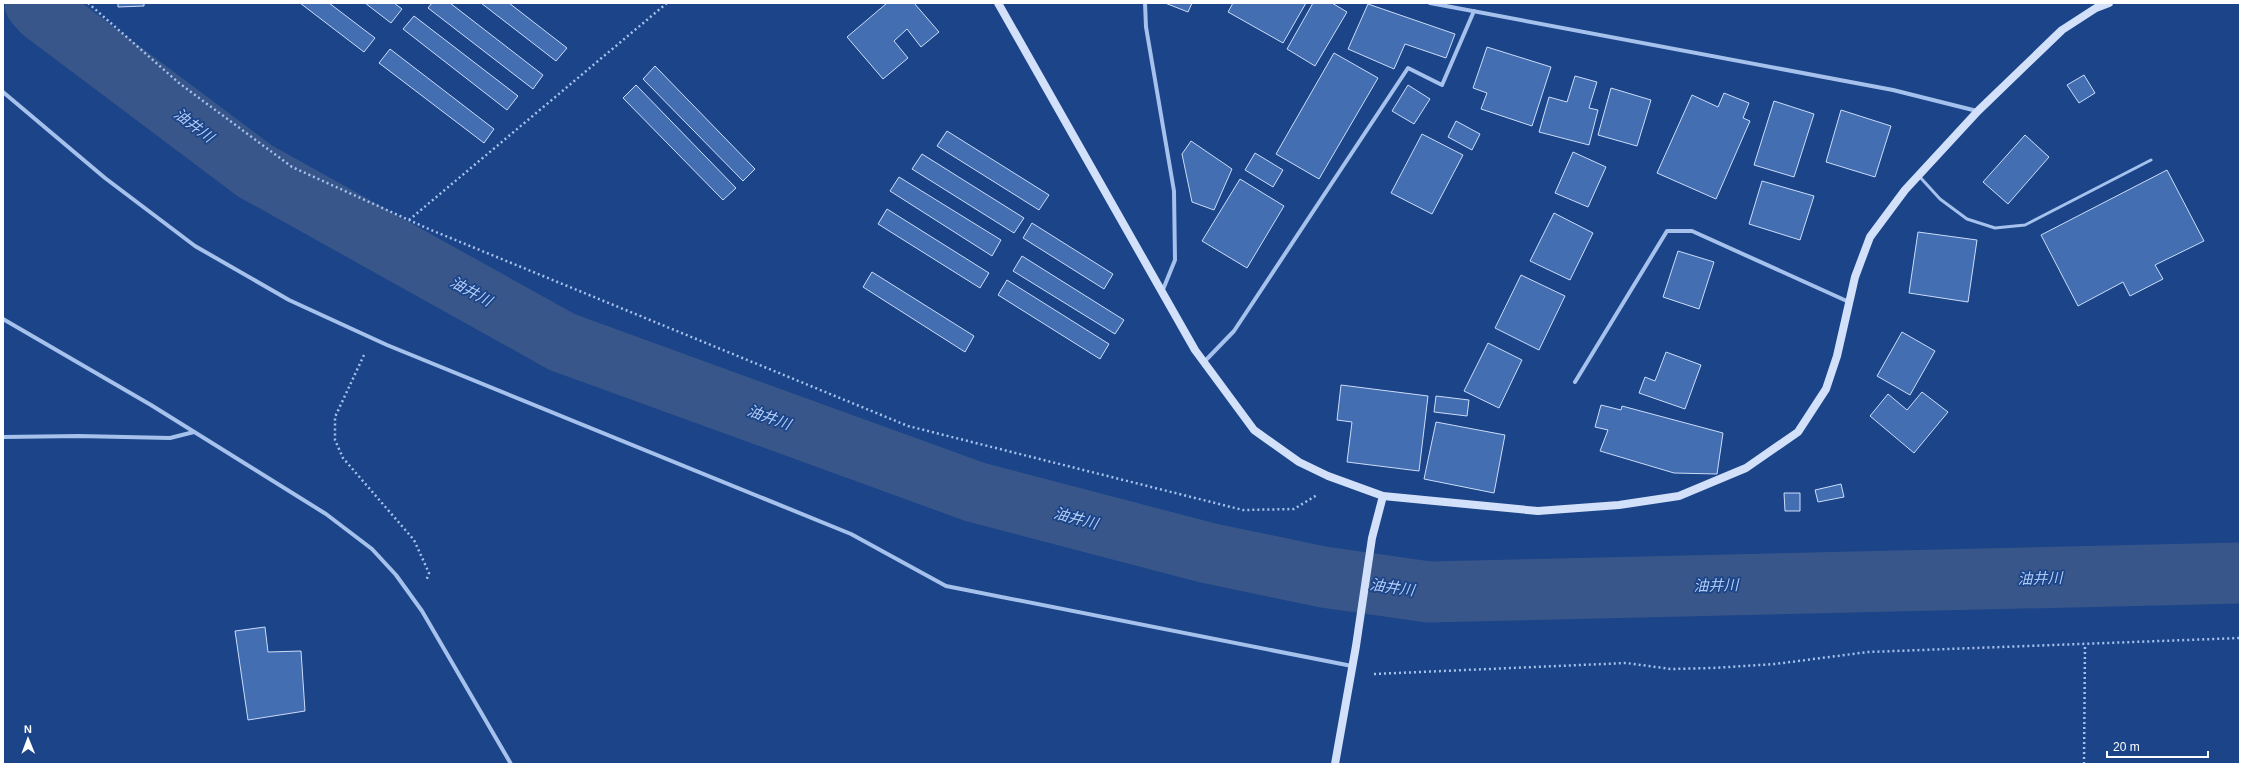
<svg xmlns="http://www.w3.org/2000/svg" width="2243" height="767" viewBox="0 0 2243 767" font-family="Helvetica,'Noto Sans JP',sans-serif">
<rect width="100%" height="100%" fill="#1b4489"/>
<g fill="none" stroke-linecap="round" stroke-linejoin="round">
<path stroke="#385689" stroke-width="61" d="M35,3l7,8 213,160 307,171 413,150 233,61 115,24 106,15 811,-19"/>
</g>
<g fill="#446eb2" stroke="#cbddf9">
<path d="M118,3h26v3l-26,1z"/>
<path d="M300,3h29l46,35 -11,14z"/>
<path d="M365,3h29l8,6 -11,14z"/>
<path d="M432,3h18l93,72 -10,14 -105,-81z"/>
<path d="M481,3h28l58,45 -11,13z"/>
<path d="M887,3h27l25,29 -18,15 -14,-18 -13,12 14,17 -25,21 -36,-42z"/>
<path d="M1165,3h27l-4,9z"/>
<path d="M1233,3h73l-23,40 -55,-31z"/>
<path d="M1313,3h19l15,9 -32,54 -28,-17z"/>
<path d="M1368,4l87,30 -9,24 -41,-14 -11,25 -46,-20z"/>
<path d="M414,16l104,80 -11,14 -104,-81z"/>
<path d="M1487,47l64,20 -19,59 -51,-17 6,-16 -14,-5z"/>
<path d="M390,49l104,80 -10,14 -105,-80z"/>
<path d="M1334,53l44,25 -59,101 -43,-25z"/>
<path d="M655,66l100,103 -12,12 -100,-102z"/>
<path d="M2084,75l11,18 -16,10 -12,-18z"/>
<path d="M1575,76l22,6 -8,26 9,2 -9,35 -50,-13 10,-35 18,5z"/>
<path d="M636,85l100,103 -13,12 -100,-102z"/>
<path d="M1408,85l22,14 -16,25 -22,-13z"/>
<path d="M1611,88l40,12 -14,46 -39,-11z"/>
<path d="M1724,93l25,10 -6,15 7,3 -34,78 -59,-26 35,-78 26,12z"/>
<path d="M1774,101l40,13 -20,63 -40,-12z"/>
<path d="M1841,110l50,16 -16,51 -49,-15z"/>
<path d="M1456,121l24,13 -8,16 -24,-13z"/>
<path d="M947,131l102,64 -10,15 -102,-64z"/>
<path d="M1422,134l41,21 -31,59 -41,-21z"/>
<path d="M2025,135l24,22 -41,47 -25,-22z"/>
<path d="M1191,141l41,28 -18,41 -22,-8 -10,-48z"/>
<path d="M1573,152l33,15 -18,40 -33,-14z"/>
<path d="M1255,153l28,17 -10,17 -28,-17z"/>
<path d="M922,154l102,64 -10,15 -102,-64z"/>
<path d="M2167,170l37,71 -49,24 8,14 -33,17 -7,-14 -45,24 -37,-71z"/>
<path d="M899,177l102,63 -9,16 -102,-65z"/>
<path d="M1240,179l44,27 -37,62 -45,-27z"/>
<path d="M1762,181l52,15 -14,44 -51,-16z"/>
<path d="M887,209l102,64 -9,15 -102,-64z"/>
<path d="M1554,213l39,20 -23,47 -40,-19z"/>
<path d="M1032,223l81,51 -9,15 -81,-51z"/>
<path d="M1918,232l59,8 -9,62 -59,-9z"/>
<path d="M1678,251l36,11 -15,47 -36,-12z"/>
<path d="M1022,256l102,64 -9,14 -102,-63z"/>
<path d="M872,272l102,64 -9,16 -102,-65z"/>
<path d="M1521,275l44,21 -26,54 -44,-22z"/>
<path d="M1007,280l102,64 -9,15 -102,-64z"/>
<path d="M1902,332l33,19 -25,44 -33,-19z"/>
<path d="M1488,343l34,17 -23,48 -35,-17z"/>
<path d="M1666,352l35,13 -16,44 -46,-16 6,-16 10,4z"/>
<path d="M1341,385l87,11 -9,75 -72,-9 5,-40 -15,-2z"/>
<path d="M1922,392l26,20 -34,41 -44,-37 18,-22 19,16z"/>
<path d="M1436,396l33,4 -2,16 -33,-4z"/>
<path d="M1601,405l20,5 1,-4 101,27 -6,41 -43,-1 -74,-22 8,-21 -13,-3z"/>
<path d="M1436,422l69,13 -11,58 -70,-14z"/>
<path d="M1841,484l3,13 -26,5 -3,-12z"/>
<path d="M1784,493h16v18h-15z"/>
<path d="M265,627l3,25 33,-1 4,60 -57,9 -13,-89z"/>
</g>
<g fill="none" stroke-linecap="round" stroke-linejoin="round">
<g stroke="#a5c1ec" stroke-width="2.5" stroke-dasharray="2 3" stroke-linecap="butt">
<path d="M88,3l91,80 113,84 139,63 477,196 335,84 51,-1 23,-14"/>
<path d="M409,220l258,-217"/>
<path d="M364,355l-29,62v23l8,18 71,82 15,33 -3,8"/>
<path d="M1374,674l252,-11 45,6 42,-1 62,-4 93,-12 372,-14"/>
<path d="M2084,764l1,-120"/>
</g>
<path stroke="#a5c1ec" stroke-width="3" d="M1919,176l21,23 27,20 28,9 30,-3 126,-65"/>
<g stroke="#a5c1ec" stroke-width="4">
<path d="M1145,3l1,24 28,164 1,69 -13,32"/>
<path d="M1430,3l463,87 84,21"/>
<path d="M3,92l102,86 90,68 94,54 98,45 464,189 95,52 406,80"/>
<path d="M3,319l148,86 175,109 46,35 24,26 26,36 89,153"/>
<path d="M1204,362l30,-31 174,-263 34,17 32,-74"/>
<path d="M1575,382l92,-151h25l157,71"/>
<path d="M3,437l76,-1 91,2 24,-6"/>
</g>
<g stroke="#d2e0f9" stroke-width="8">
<path d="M998,3l197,347 59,80 45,32 29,14 55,20 155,15 81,-6 60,-9 67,-28 52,-36 28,-43 11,-33 18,-79 15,-40 35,-47 73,-79 84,-81 34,-22 13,-5"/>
<path d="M1335,764l21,-118 16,-108 11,-42"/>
</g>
</g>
<g text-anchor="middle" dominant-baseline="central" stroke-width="3.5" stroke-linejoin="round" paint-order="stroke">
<g font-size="15" font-style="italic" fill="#b1cbf4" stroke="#1b4489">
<text transform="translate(194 125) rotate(37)">油井川</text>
<text transform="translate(471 291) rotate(29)">油井川</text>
<text transform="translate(769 417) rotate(20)">油井川</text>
<text transform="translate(1076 518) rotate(15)">油井川</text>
<text transform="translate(2040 578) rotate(-1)">油井川</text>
<text transform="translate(1716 585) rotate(-1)">油井川</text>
<text transform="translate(1392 587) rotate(8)">油井川</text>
</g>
</g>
<rect width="2243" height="767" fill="none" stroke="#ffffff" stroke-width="8"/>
<g transform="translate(28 739) rotate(359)" stroke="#1b4489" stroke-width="3" paint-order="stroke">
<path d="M0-3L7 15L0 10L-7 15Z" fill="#ffffff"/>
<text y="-6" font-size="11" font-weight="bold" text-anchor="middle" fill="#ffffff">N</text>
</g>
<path d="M2107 751v6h101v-6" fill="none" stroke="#ffffff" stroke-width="2"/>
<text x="2113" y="751" font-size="12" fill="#ffffff" stroke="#1b4489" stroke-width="3" paint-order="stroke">20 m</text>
</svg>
